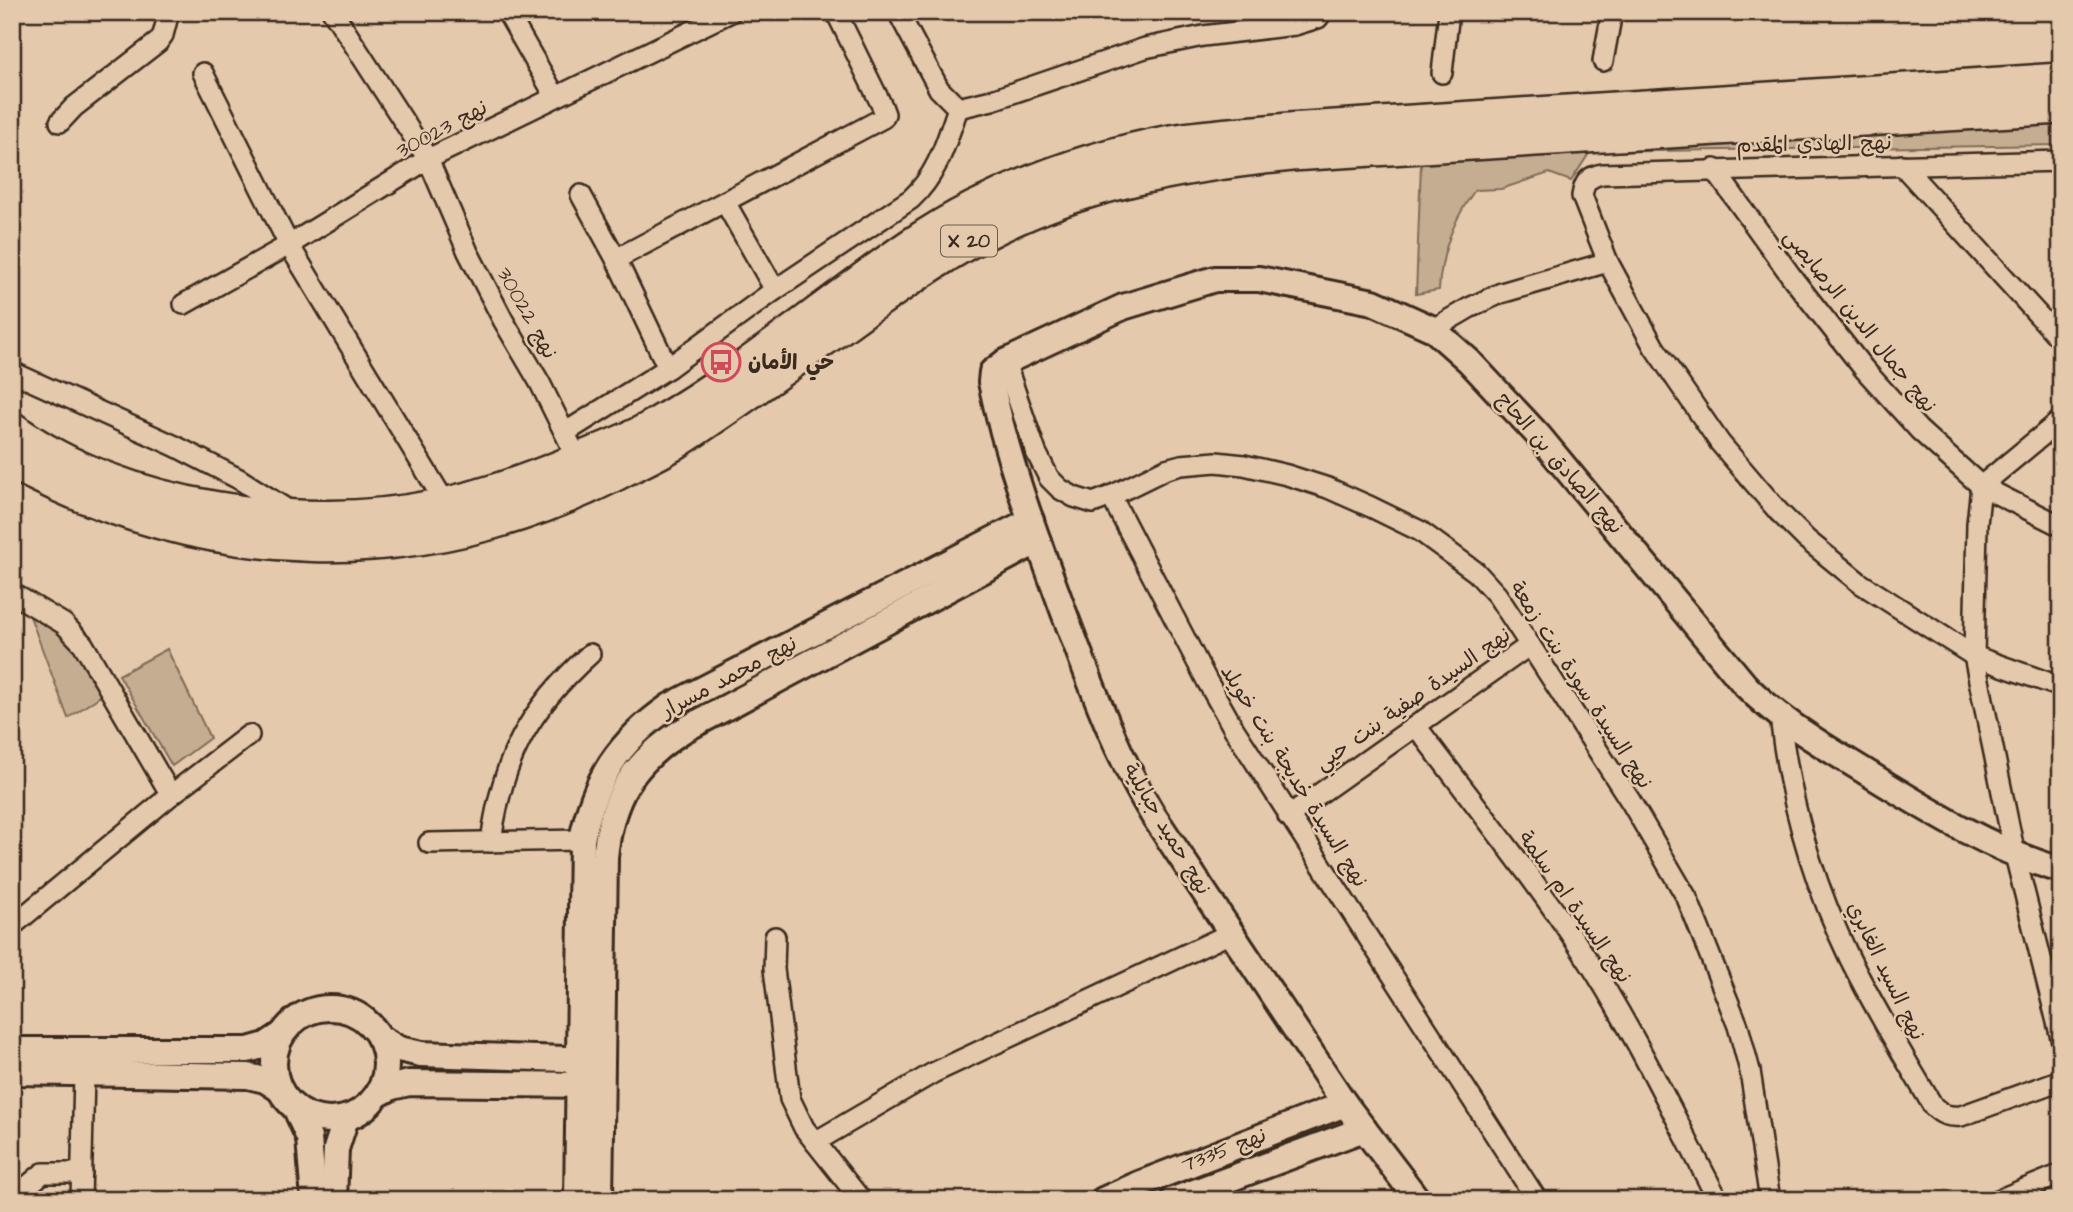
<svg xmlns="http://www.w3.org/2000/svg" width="2073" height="1212" viewBox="0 0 2073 1212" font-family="'Architects Daughter','Playpen Sans Arabic',sans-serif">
<rect width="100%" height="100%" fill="#e4c9ac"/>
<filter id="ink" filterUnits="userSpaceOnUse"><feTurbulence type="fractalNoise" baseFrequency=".0143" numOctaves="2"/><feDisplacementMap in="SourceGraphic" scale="14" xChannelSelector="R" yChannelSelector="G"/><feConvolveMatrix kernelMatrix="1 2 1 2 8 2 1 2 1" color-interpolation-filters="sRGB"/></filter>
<g filter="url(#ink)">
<g fill="#c5ad92" stroke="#806c58" stroke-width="2">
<path d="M2061,115v30l-471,7 -19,29 -22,-8 -48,16 -26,1c-22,30 -34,63 -36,100l-23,4 5,-130 419,-35z"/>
<path d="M28,611l38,17 39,65 -37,25z"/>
<path d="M167,649l43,89 -38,28 -53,-91z"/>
</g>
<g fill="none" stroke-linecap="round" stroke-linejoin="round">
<defs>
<g id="minor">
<path d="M333,12l95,147 40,93 35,68 37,63 42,85"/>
<path d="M507,12l48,84"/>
<path d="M898,12l41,77 19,19 34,-8 153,-52 58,-12 92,-11 23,-7 4,-6"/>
<path d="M1603,61l9,-49"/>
<path d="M203,73l86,172 157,259"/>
<path d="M1442,73l7,-61"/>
<path d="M60,122l14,-15 84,-65 5,-7 6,-23"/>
<path d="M2061,161l-458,13c-14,2 -19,8 -21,22l26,66 46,85 66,96 58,68 28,28 54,44 114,73 87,31"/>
<path d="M1902,165l159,175"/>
<path d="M1714,169l80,111 70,89 55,61 62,56 80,40"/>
<path d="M581,195l35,64 52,109"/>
<path d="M725,202l50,88"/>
<path d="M616,259l267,-141 2,-4 -3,-8 -46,-94"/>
<path d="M184,304l105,-59 139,-86 303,-147"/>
<path d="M1433,329l36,-21 32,-15 107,-31"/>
<path d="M1005,362l31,90 13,26 11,11 14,8 19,6 18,-7 55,-27 15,-4 35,-3 28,3 43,10 41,13 43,19 49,24 56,41 21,23 33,50 101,157 56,96 51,128 12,45 20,129"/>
<path d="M12,372l163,74 64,33 52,33"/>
<path d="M2061,420l-80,66 -4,38 -3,132 41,199 46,183"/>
<path d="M566,432l102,-64 107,-78 136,-91c27,-25 35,-57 47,-91"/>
<path d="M1111,496l96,185 27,48 303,471"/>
<path d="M12,593l52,31 19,20 88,151"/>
<path d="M1780,716c9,83 33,166 69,241 25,51 55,100 84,149 9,9 15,11 28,10l100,-36"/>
<path d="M1416,726c58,78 120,154 173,236 48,75 87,158 129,238"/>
<path d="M1288,816l242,-171"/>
<path d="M491,842c11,-83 37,-132 99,-188"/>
<path d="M429,843l153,-3"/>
<path d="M12,926l159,-131 78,-60"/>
<path d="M775,937l-1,32 16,130 14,29 57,72"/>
<path d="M815,1142l118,-69 298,-140"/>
<path d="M1219,1181l10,19"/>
<path d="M12,1199l31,-26h39"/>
<path d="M81,1200l3,-126"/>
<path d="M1998,1200l63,-26"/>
</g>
<g id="tertiary">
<circle cx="330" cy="1064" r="56"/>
<path d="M379,1037l20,12 22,5 174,6"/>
<path d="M12,1050h236l18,-5 15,-10"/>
<path d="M12,1072l236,4 17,4 14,9"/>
<path d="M377,1095l15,-8 17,-4 185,2"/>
<path d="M296,1109l13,29 5,62"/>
<path d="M334,1200l2,-51 10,-31"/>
<path d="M577,1200l5,-360c12,-61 36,-98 88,-134l361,-186"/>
<path d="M600,1200l5,-343c6,-59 27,-94 77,-126l356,-190"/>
<path d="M1103,1200l36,-16 206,-80"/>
<path d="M1173,1200l191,-71"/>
<path d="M1418,1200l-73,-96 -192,-289c-38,-63 -64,-136 -90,-205 -27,-74 -56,-150 -72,-228l1,-10 13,-10 118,-55 92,-28h44l114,23 60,27 36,32 70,75 206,249c35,36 79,61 121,87 62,38 125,78 195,98"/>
</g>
<g id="trunk">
<path d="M12,429c110,81 291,105 422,78 55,-11 107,-31 159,-53 21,-9 44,-17 63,-29 70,-41 135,-92 200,-140 38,-28 75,-55 117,-76 63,-32 129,-54 198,-67 39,-7 79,-8 118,-12l772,-50"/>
<path d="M12,462c194,104 406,112 603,12 18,-10 38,-18 56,-29 66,-42 130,-90 194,-136 39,-26 76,-53 118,-75 96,-51 201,-69 308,-80l770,-47"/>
</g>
</defs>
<use href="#minor" stroke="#3b2a1e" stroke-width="24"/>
<use href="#tertiary" stroke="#3b2a1e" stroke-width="30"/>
<use href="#trunk" stroke="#3b2a1e" stroke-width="38"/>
<use href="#minor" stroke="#e4c9ac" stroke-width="19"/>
<use href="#tertiary" stroke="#e4c9ac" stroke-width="24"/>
<use href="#trunk" stroke="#e4c9ac" stroke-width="33"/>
</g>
</g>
<defs>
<symbol id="bus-ring" viewBox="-11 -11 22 22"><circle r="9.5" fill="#e4c9ac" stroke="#d1495b" stroke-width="1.5"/><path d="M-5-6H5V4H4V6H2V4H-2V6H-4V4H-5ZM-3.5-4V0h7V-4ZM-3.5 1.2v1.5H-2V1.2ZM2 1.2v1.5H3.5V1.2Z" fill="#d1495b"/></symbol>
</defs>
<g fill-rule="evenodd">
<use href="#bus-ring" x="699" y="340" width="44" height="44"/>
</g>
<g text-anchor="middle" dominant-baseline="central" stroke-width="5" stroke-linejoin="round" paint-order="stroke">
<rect fill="#e4c9ac" stroke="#6e5a49" stroke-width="2" x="941" y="225.5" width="56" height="31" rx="5"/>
<g font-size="19" font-weight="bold" fill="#3b2a1e">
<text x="969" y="241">X 20</text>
</g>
<g font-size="21" fill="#3b2a1e" stroke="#e4c9ac">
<text transform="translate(442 129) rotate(-28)">نهج 30023</text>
<text transform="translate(1814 144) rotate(-1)">نهج الهادي المقدم</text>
<text transform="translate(527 313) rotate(61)">نهج 30022</text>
<text transform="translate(1860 321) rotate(51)">نهج جمال الدين الرصايصي</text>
<text transform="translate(1560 463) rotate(49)">نهج الصادق بن الحاج</text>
<text transform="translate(729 677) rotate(-28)">نهج محمد مسرار</text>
<text transform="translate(1581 685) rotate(57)">نهج السيدة سودة بنت زمعة</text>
<text transform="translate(1413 699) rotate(-35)">نهج السيدة صفية بنت حيي</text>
<text transform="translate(1294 776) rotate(58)">نهج السيدة خديجة بنت خويلد</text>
<text transform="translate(1167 829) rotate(59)">نهج حميد جبايلية</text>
<text transform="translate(1575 907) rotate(55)">نهج السيدة ام سلمة</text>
<text transform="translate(1886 971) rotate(64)">نهج السيد الغابري</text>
<text transform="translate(1224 1150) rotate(-21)">نهج 7335</text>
</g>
<g font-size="21" font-weight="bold" fill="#3b2a1e" stroke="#e4c9ac" text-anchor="start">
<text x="748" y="362">حي الأمان</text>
</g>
</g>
<rect width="2073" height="1212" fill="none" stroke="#e4c9ac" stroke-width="42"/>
<rect x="21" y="21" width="2031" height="1170" fill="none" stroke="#3b2a1e" stroke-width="2.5" filter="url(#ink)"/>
</svg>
